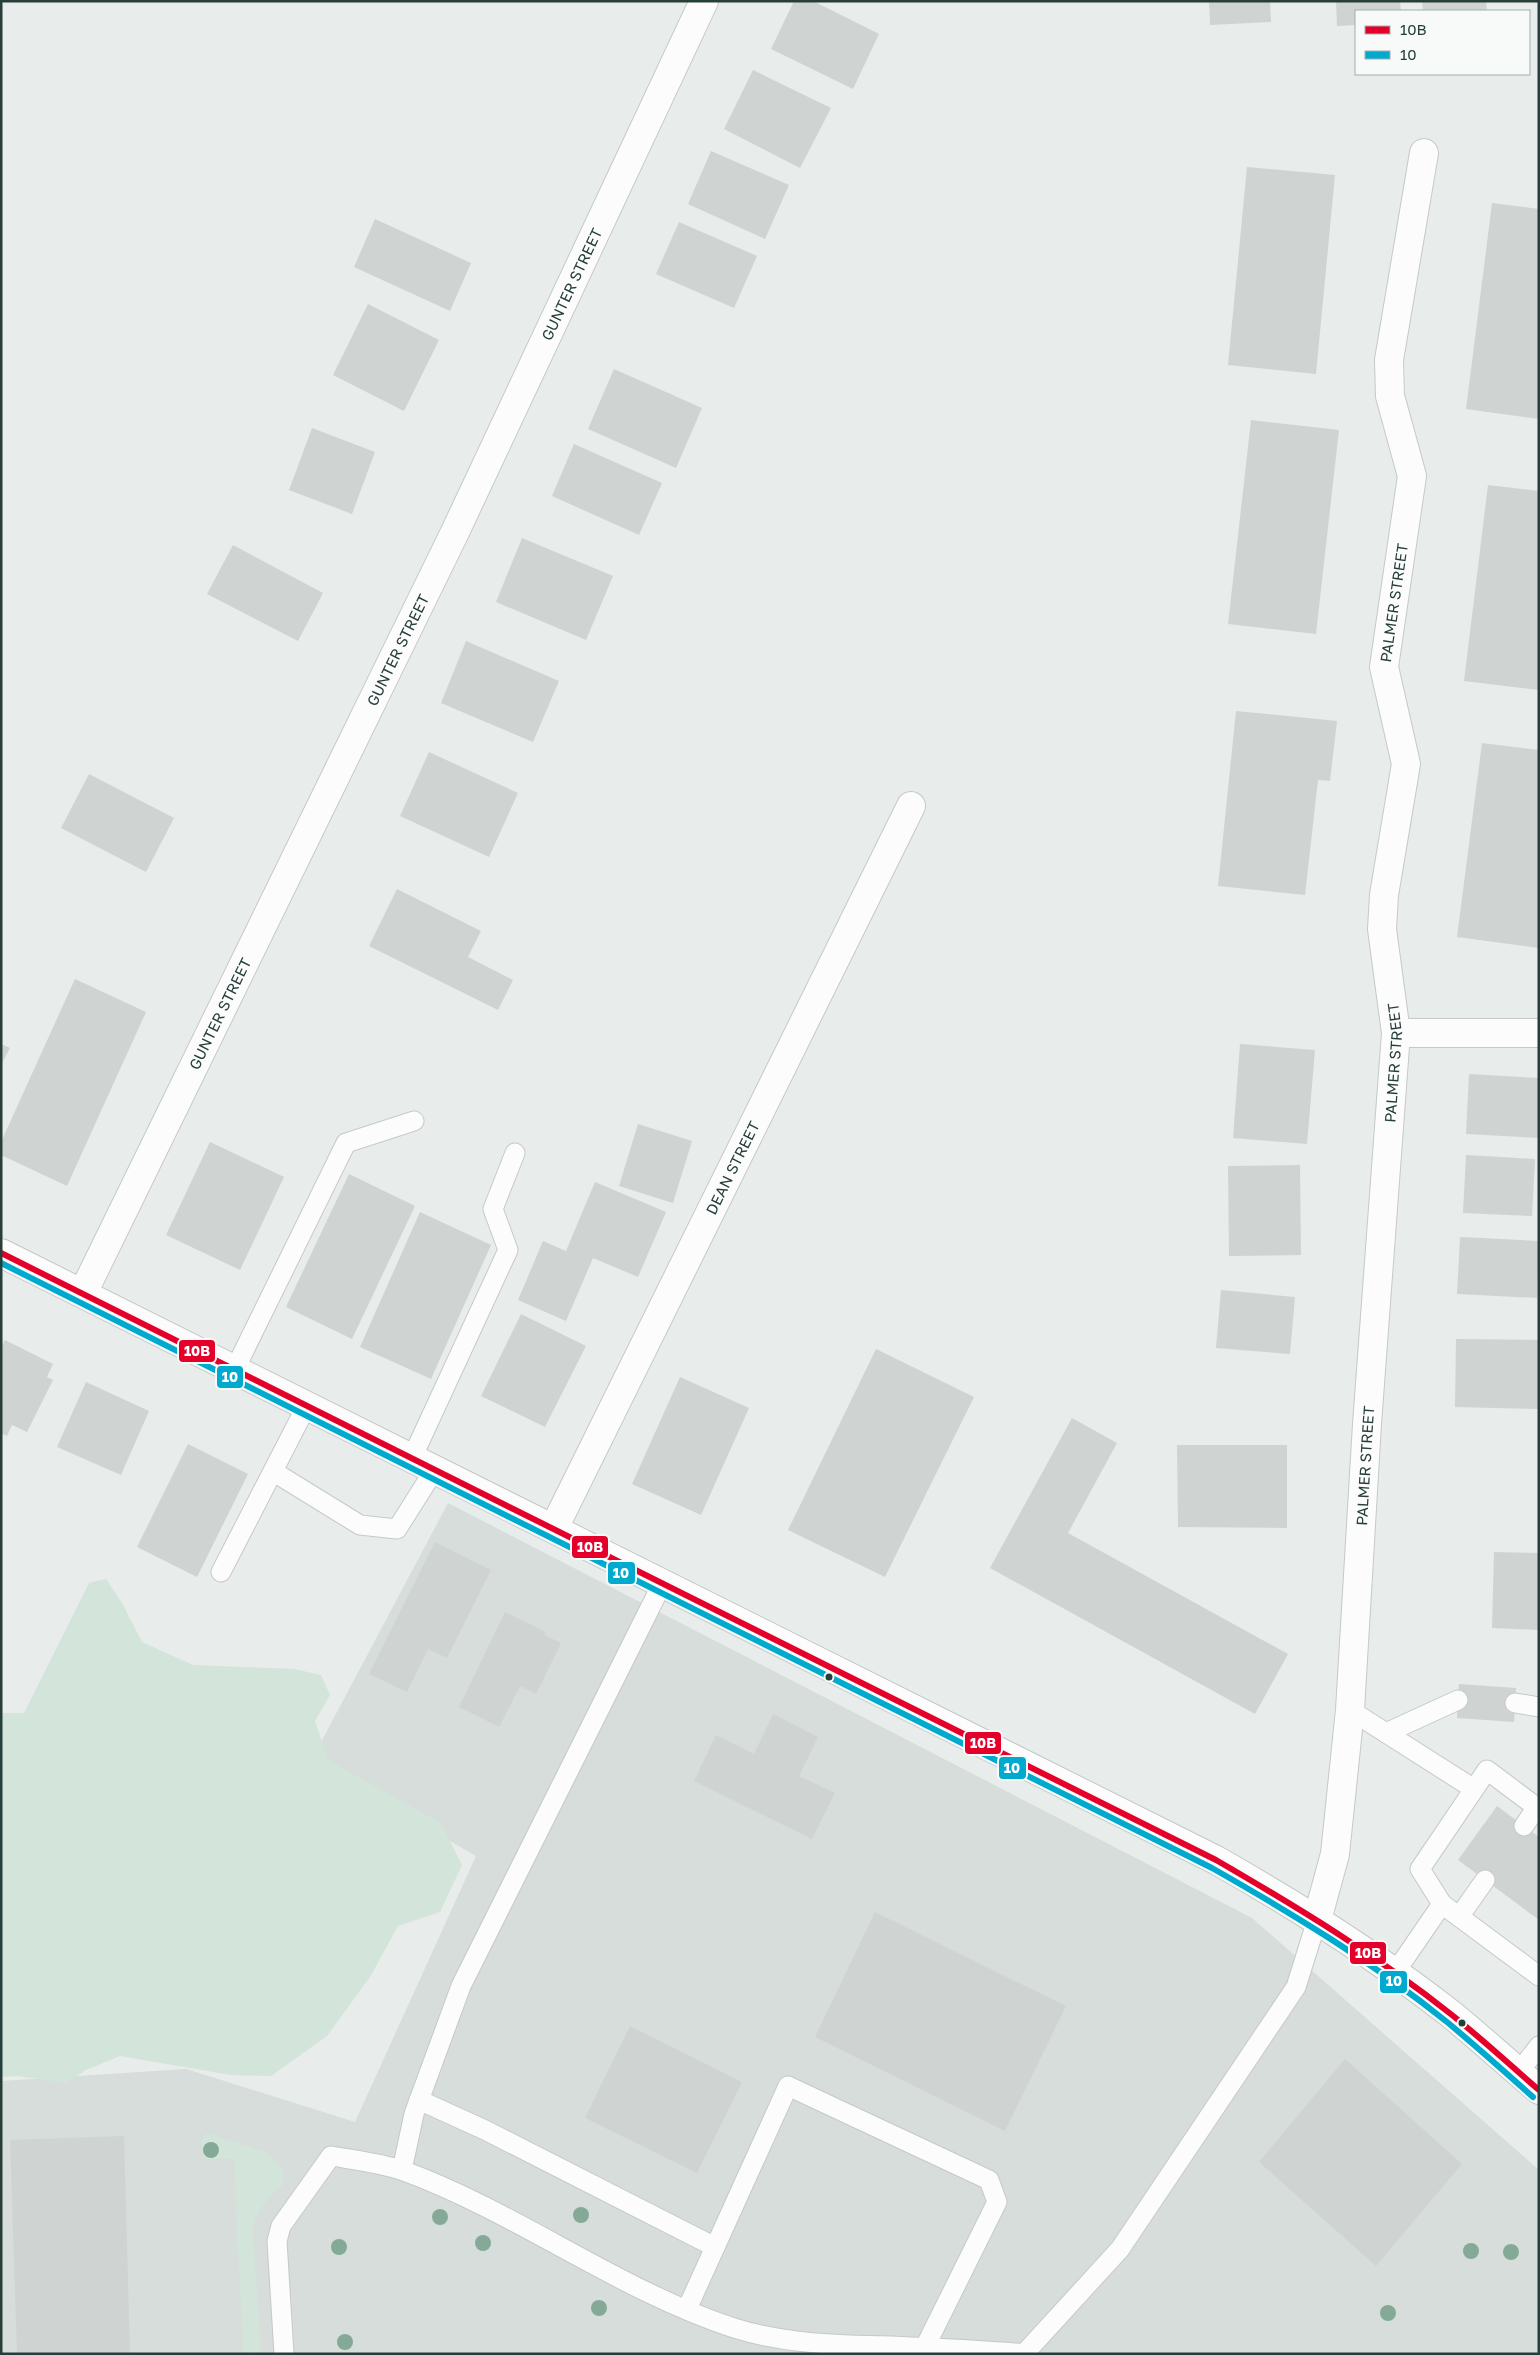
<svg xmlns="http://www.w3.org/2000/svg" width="1540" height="2355" viewBox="0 0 1540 2355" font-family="'Golos Text',sans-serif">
<rect width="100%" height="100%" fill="#e8ecea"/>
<path fill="#d6dddb" d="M448,1503l804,415 287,252v184h-1538v-273l185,-12 169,53 121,-266 -165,-95z"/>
<g fill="#d3e4da">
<path d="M106,1579l16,24 20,39 51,23 101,4 27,6 9,20 -15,26 13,39 113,63 21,42 -22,47 -42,14 -28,51 -43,59 -56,40 -40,-1 -111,-19 -34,14 -20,13 -49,-7 -16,1v-364h23l65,-130z"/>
<path d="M206,2134h4l58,19 16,19 -1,13c-16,14 -27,24 -30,46l8,123h-18l-9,-195h-28l-2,-2 -3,-17z"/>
</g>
<g fill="#cfd4d2">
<path d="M794,1h19l66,33 -26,55 -82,-40z"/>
<path d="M1209,1h61l1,21 -61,3z"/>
<path d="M1336,1h64l1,10h-45v14l-19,1z"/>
<path d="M1422,1h64l1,10h-64z"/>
<path d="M753,70l78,38 -31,60 -76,-39z"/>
<path d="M711,151l78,34 -24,54 -77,-35z"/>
<path d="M1247,167l88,8 -19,199 -88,-9z"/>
<path d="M1492,203l47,6v210l-73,-10z"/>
<path d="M375,219l96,44 -21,48 -96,-44z"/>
<path d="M679,222l78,34 -23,52 -78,-34z"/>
<path d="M368,304l71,36 -35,71 -71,-36z"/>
<path d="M614,369l88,39 -26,60 -88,-39z"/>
<path d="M1251,420l88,10 -23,204 -88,-10z"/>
<path d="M312,428l63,24 -23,62 -63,-24z"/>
<path d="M574,444l88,39 -23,52 -87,-39z"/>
<path d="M1488,485l51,6v199l-75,-9z"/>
<path d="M522,538l91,38 -27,64 -90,-38z"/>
<path d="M233,545l90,48 -25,48 -91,-47z"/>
<path d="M466,641l93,40 -26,61 -92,-39z"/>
<path d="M1236,711l101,10 -7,60 -12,-1 -13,115 -87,-9z"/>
<path d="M1482,743l57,7v198l-82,-11z"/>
<path d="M429,752l89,41 -29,64 -89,-41z"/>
<path d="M89,774l85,44 -28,54 -85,-44z"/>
<path d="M397,889l84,42 -13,26 45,23 -15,30 -129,-64z"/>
<path d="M75,979l71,33 -79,174 -66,-31v-13z"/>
<path d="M1,1044l9,4 -9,17z"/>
<path d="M1240,1044l75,6 -8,94 -74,-6z"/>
<path d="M1469,1074l70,4v60l-73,-4z"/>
<path d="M638,1124l54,17 -19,62 -54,-17z"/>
<path d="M210,1142l74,35 -44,93 -74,-35z"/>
<path d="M1466,1155l69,4 -3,57 -69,-3z"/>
<path d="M1300,1165l1,90 -72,1 -1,-90z"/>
<path d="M349,1174l66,32 -63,133 -66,-32z"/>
<path d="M595,1182l71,30 -28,65 -45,-19 -27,63 -48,-21 25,-59 23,10z"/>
<path d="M420,1212l71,33 -60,134 -71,-32z"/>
<path d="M1460,1237l79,4 -2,57 -80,-4z"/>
<path d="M1221,1290l74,7 -5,57 -74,-6z"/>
<path d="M521,1314l65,32 -41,81 -64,-31z"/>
<path d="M1456,1339l83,1v69l-84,-2z"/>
<path d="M5,1340l48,24 -6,13 6,3 -26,52 -15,-7 -5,11 -6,-3v-86z"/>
<path d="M876,1349l98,48 -89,180 -97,-47z"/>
<path d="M680,1377l69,31 -48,107 -69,-31z"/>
<path d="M86,1382l63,29 -28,64 -64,-28z"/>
<path d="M1072,1418l45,25 -49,90 220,121 -33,60 -265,-146z"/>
<path d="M188,1444l60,30 -51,103 -60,-30z"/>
<path d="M1177,1445h110v83l-109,-1z"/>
<path d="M435,1542l56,28 -44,88 -19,-9 -21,43 -38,-18z"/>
<path d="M1494,1552l45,1v77l-47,-2z"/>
<path d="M505,1612l41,20 -2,3 17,8 -25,51 -16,-8 -21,41 -40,-20z"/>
<path d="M1459,1684l57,4 -2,34 -57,-4z"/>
<path d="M773,1714l45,23 -19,39 36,17 -23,46 -118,-58 22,-46 38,19z"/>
<path d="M1497,1806l42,31v83l-81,-60z"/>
<path d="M875,1912l191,94 -61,125 -190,-94z"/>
<path d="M630,2026l112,56 -45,91 -112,-55z"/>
<path d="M1345,2059l117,105 -86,102 -117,-104z"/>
<path d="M124,2136l6,218h-113l-7,-214z"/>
</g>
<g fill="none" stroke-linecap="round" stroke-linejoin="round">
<defs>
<g id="lane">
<path d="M235,1369l111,-226 68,-22"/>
<path d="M412,1458l96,-208 -15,-41 22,-56"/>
<path d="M274,1472l86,53 37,4 38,-60"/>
<path d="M221,1572l86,-167"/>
<path d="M1515,1703l24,4"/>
<path d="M1350,1710l124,79"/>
<path d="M1386,1733l72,-33"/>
<path d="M1524,1826l13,-19"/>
<path d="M1442,1904l-22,-35 67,-99 52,39"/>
<path d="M1459,1917l26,-37"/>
<path d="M1394,1974l48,-70 97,72"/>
<path d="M1519,2072l20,-26"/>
<path d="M419,2100l66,30 230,117"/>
<path d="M402,2170l12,-56 47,-128 201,-402"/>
<path d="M687,2309l101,-223 201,94 8,22 -72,145"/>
<path d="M284,2354l-7,-113 4,-15 50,-70c23,4 50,7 73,15 114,42 216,120 330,157 51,16 104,17 157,18 45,2 90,4 136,8"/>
<path d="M1024,2354l96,-105 176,-262 21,-67"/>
</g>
<g id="street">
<path d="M1396,1033h143"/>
<path id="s1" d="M83,1293l372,-761 249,-531"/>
<path id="s2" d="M554,1528l357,-722"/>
<path id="s3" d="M1317,1920l18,-66 15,-144 17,-286 29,-391 -14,-104 2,-34 22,-131 -22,-97 28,-191 -22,-80 -1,-36 35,-207"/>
</g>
<path id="secondary" d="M1,1253l1215,607c81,46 162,97 236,155 29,24 58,50 87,75"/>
</defs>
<use href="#lane" stroke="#c5c9c8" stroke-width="21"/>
<use href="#street" stroke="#c5c9c8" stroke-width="30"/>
<use href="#secondary" stroke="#c2c8c6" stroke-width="30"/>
<use href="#lane" stroke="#fcfcfc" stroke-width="19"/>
<use href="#street" stroke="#fcfcfc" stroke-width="28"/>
<use href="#secondary" stroke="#fcfcfc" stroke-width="28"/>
<defs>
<path id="bus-1" d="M1,1253l1215,607c81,47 162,96 236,155 30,24 58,50 87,75"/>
<path id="bus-2" d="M1,1263l1211,605c81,46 162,95 235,154 29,24 58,50 86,75"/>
</defs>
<use href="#bus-1" stroke="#f7faf9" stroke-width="10"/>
<use href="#bus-2" stroke="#f7faf9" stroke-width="10"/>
<use href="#bus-1" stroke="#e4002b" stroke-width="6"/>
<use href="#bus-2" stroke="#00a9ce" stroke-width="6"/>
</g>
<g fill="#84aa97">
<circle cx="211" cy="2150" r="8"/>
<circle cx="581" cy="2215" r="8"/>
<circle cx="440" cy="2217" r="8"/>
<circle cx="483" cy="2243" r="8"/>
<circle cx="339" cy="2247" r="8"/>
<circle cx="1471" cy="2251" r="8"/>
<circle cx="1511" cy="2252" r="8"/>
<circle cx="599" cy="2308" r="8"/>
<circle cx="1388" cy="2313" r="8"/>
<circle cx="345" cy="2342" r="8"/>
</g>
<g fill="#263f3b" stroke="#f7faf9" stroke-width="2">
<circle cx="829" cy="1677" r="4.5"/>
<circle cx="1462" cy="2023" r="4.5"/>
</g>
<g text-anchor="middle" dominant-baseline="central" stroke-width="4" stroke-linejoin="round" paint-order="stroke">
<g font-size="15" fill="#263f3b" stroke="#f7faf9">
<text stroke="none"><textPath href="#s1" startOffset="1121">GUNTER STREET</textPath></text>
<text stroke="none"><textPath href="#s3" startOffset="1328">PALMER STREET</textPath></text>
<text stroke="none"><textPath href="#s1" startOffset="716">GUNTER STREET</textPath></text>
<text stroke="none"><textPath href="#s1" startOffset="311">GUNTER STREET</textPath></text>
<text stroke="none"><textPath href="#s3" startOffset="862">PALMER STREET</textPath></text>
<text stroke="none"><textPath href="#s2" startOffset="402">DEAN STREET</textPath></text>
<text stroke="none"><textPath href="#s3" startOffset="458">PALMER STREET</textPath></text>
</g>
</g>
<g stroke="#f7faf9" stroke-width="2">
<rect x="178" y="1339" width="38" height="24" rx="5" fill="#e4002b"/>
<rect x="216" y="1365" width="28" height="24" rx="5" fill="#00a9ce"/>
<rect x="571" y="1535" width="38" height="24" rx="5" fill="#e4002b"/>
<rect x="607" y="1561" width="29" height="24" rx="5" fill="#00a9ce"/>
<rect x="964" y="1731" width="38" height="24" rx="5" fill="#e4002b"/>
<rect x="998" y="1756" width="29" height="24" rx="5" fill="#00a9ce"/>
<rect x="1349" y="1941" width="38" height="24" rx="5" fill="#e4002b"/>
<rect x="1379" y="1970" width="29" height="24" rx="5" fill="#00a9ce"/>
</g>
<g font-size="14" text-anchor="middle" font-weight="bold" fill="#fff">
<text x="197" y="1356">10B</text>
<text x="230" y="1382">10</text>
<text x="590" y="1552">10B</text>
<text x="621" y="1578">10</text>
<text x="983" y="1748">10B</text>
<text x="1012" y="1773">10</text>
<text x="1368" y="1958">10B</text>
<text x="1394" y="1986">10</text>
</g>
<rect width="1540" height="2355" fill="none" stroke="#263f3b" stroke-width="5"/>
<rect x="1355" y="10" width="175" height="65" fill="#f7faf9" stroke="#a3afad"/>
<rect x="1365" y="26" width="25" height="8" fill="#e4002b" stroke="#a3afad"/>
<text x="1400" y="35" font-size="15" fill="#263f3b">10B</text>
<rect x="1365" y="51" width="25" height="8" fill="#00a9ce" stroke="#a3afad"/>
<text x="1400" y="60" font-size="15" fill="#263f3b">10</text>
</svg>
